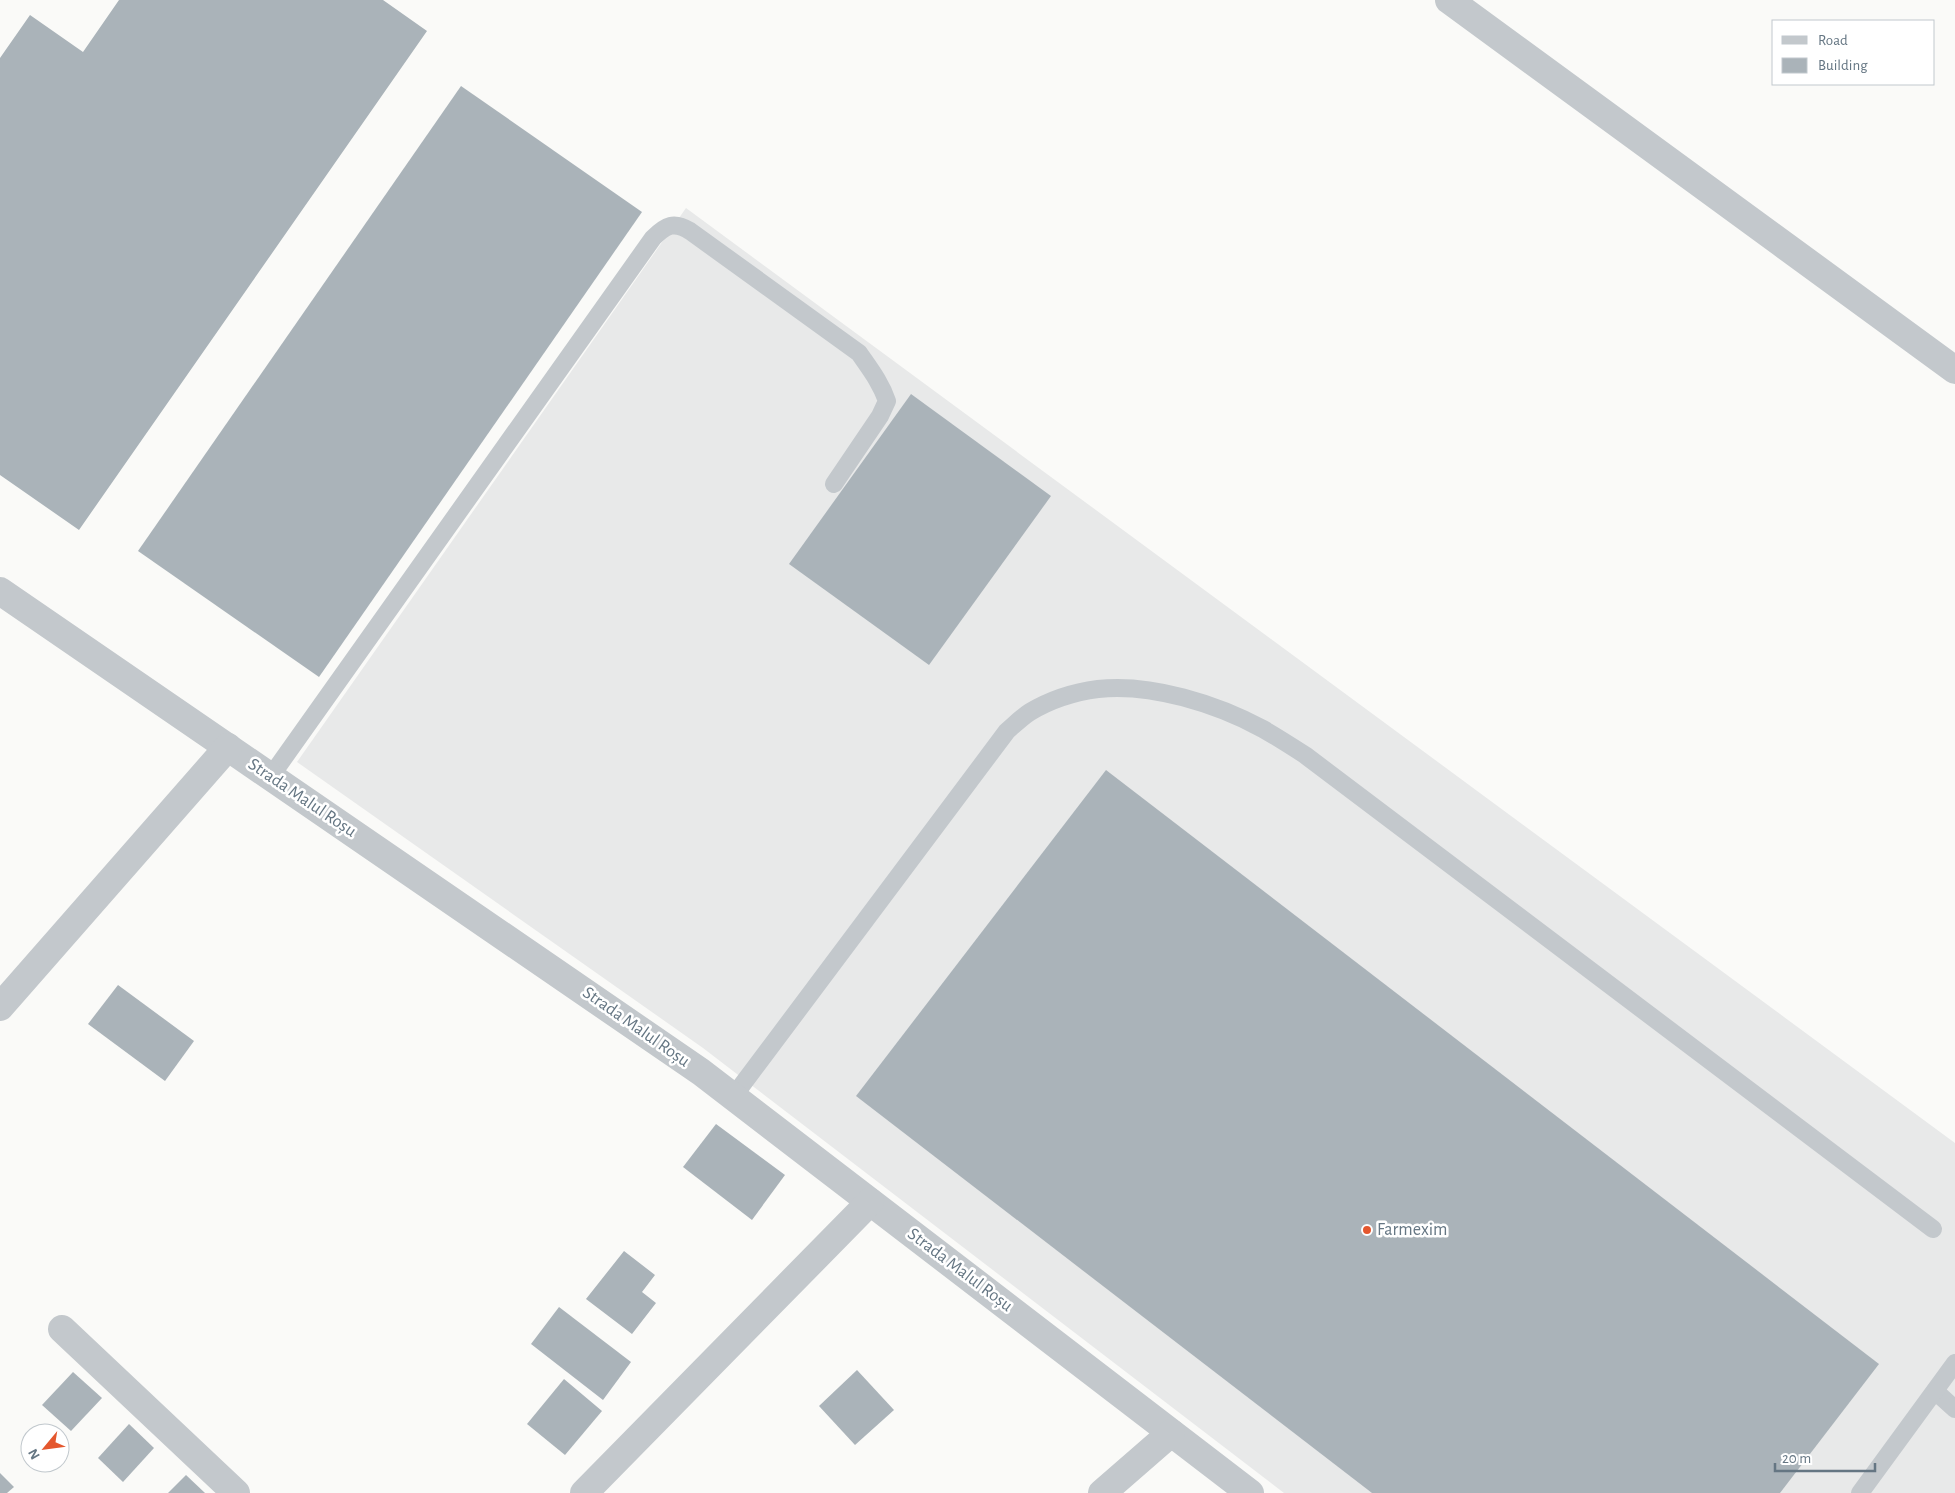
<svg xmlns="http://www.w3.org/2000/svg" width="1955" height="1493" viewBox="0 0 1955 1493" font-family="'Alegreya Sans',sans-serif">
<rect width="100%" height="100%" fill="#fafaf8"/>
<path fill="#e8e9e9" d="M686,208l1269,935v350h-671l-581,-445 -406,-286z"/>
<g fill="#aab3b9">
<path d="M119,0h264l44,31 -348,499 -79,-55v-417l30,-43 53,37z"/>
<path d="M461,86l181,126 -323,465 -181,-126z"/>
<path d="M911,394l140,102 -122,169 -140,-101z"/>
<path d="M1106,770l773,594 -99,129h-408l-516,-397z"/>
<path d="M118,985l76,56 -29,40 -77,-57z"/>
<path d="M716,1124l69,51 -33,45 -69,-53z"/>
<path d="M624,1251l31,24 -13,17 14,11 -24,31 -46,-35z"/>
<path d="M559,1307l72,55 -28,38 -72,-56z"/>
<path d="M857,1370l37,40 -39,35 -36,-39z"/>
<path d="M73,1372l29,26 -31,33 -29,-26z"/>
<path d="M564,1379l38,32 -37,44 -38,-31z"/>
<path d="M129,1424l25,24 -31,34 -25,-24z"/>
<path d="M0,1473l14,14 -7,6h-7z"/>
<path d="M186,1475l19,18h-37z"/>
</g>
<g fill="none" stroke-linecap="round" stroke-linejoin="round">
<g stroke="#c3c8cc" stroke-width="18">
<path d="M271,776l382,-538c13,-13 21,-17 37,-7l169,122c11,16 22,30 28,48l-7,15 -46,68"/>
<path d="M733,1097l274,-366c7,-6 15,-14 23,-19 20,-12 45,-20 68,-23 53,-6 119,15 165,40 14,8 28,17 42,26l628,474"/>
<path d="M1935,1391l20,18"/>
<path d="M1860,1493l95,-130"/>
</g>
<g stroke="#c3c8cc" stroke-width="28">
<path d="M0,591l701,481 549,421"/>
<path d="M0,1007l228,-260"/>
<path d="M62,1329l174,164"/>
<path d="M584,1493l286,-291"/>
<path d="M1102,1493l69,-60"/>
</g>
<path stroke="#c3c8cc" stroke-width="28" d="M1449,0l506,370"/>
</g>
<circle fill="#e4572e" stroke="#fff" stroke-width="2" cx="1367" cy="1230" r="5"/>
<g text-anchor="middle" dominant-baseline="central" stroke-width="5" stroke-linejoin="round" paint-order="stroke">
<g font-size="18" fill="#657683" stroke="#fff">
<text transform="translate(302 798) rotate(34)">Strada Malul Roșu</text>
<text transform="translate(636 1027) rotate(35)">Strada Malul Roșu</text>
<text transform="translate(960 1270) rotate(37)">Strada Malul Roșu</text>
</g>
<g font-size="18" fill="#657683" stroke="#fff" text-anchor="start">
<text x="1377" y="1230">Farmexim</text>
</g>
</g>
<rect x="1772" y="20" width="162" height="65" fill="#ffffff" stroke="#c1c8cd"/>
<rect x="1782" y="36" width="25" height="8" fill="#c3c8cc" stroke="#c1c8cd"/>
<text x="1818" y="45" font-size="15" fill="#657683">Road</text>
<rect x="1782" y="58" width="25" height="15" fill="#aab3b9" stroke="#c1c8cd"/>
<text x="1818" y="70" font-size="15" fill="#657683">Building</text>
<g transform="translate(45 1448) rotate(241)"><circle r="24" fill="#ffffff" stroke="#c1c8cd"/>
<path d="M0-4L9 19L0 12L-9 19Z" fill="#e4572e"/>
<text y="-8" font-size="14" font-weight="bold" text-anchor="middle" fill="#657683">N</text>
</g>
<path d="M1775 1463v8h100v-8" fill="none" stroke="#657683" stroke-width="2.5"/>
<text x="1782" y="1463" font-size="15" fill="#657683" stroke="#ffffff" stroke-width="4" paint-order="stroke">20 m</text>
</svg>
